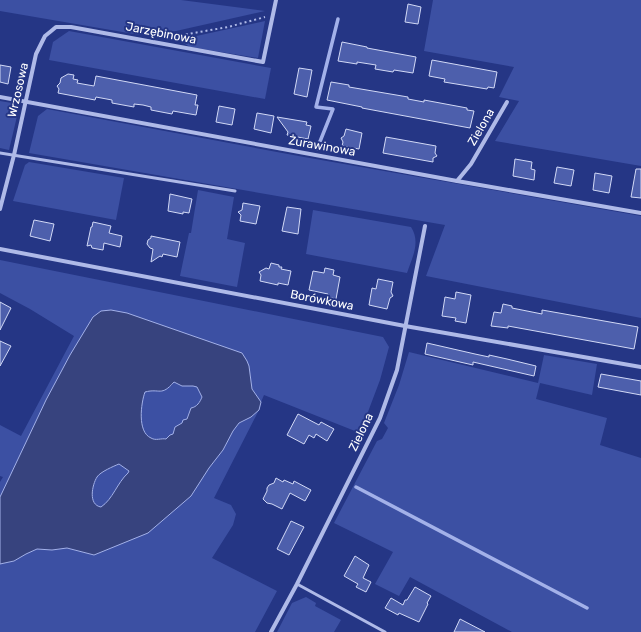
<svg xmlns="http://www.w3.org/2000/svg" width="641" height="632" viewBox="0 0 641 632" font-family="Rubik,sans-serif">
<rect width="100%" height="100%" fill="#253685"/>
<g fill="#3c50a3">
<path d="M0,0h181l84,11 -89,20 -36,4 -140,-24z"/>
<path d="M433,0h208v166l-146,-25 24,-40 -20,-4 15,-30 -90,-16z"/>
<path d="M265,21l-7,37 -68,-11 -12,-7z"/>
<path d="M69,31l202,37 -6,31 -216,-39 4,-18z"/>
<path d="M0,101l12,2 6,9 -9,38 -9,-2z"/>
<path d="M47,109l257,48 337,59v102l-215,-42 19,-51 -416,-72 9,-37z"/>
<path d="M29,162l95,16 -8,42 -103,-19 12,-36z"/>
<path d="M198,190l36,7 -7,42 18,4 -8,44 -57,-11 9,-43h2z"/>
<path d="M313,210l98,17c10,15 1,31 -4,46l-101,-19z"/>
<path d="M0,260l383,77 6,10 -9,33 -20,53 -96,-38 -3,7 -9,-13 -3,-23 -122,-53 -127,184v-15l3,-5 -3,-1v-51l21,11 53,-100 -44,-27 -30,-16z"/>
<path d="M409,352l129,31 6,-28 53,9 -5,31 -52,-12 -4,16 71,19 -7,27 41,13v174h-129l-102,-55 -11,19 -24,-12 18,-32 -59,-29 43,-82 5,-2 6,-11 -4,-5 15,-38z"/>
<path d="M174,382l8,4h11l4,1 5,10c-2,5 -5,10 -11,11l-4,11 -5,4 -8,11 -8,5c-5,-1 -10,2 -15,-1 -14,-6 -10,-35 -6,-46l26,-6z"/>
<path d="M259,410l-45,88 17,7 5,9 -3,11 -21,33 65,33 -22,41h-255v-68l14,-3 12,-7 11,-5 15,1 15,-2 27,7 20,-9 95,-78 14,-18 10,-19 6,-8 12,-6z"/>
<path d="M119,464l10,7 -1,2c-11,10 -15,26 -27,34 -13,-2 -9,-22 -4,-30 3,-4 16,-11 22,-13z"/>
<path d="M306,597l10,6 -1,3 26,14 -7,12h-57l15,-29z"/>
</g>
<path fill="#37437e" stroke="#a3b1e9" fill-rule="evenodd" d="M111,310l16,3 115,40 5,8 2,5 3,23 9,13 -2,8 -8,7 -12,6 -6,8 -10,19 -14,18 -18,28 -43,37 -54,22 -27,-7 -15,2 -15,-1 -11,5 -12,7 -14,3v-67l46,-97 24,-45 23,-38 8,-6zM174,382l8,4h11l4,1 5,10c-2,5 -5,10 -11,11l-4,11 -4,1 -1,3 -7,4 -2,7 -3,1 -4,4c-5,-1 -10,2 -15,-1 -14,-6 -10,-35 -6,-46 15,-4 16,5 29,-10zM119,464l10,7 -1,2c-11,10 -15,26 -27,34 -13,-2 -9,-22 -4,-30 3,-5 17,-11 22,-13z"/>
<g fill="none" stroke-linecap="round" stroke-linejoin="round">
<g stroke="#a3b1e9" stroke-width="3.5">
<path d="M317,149l16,-40 -17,-2 22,-88"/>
<path d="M356,487l231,121"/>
</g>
</g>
<g fill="#4d5fac" stroke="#d2d9f6">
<path d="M408,4l13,3 -3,17 -13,-2z"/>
<path d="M342,42l25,5v1l49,9 -3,16 -19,-3 -1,2 -18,-3 1,-4 -19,-3v2l-19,-3z"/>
<path d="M432,60l65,12 -3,16 -6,-1 -1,2 -43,-7 1,-3 -16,-3z"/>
<path d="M0,65l11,2 -3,17 -8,-2z"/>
<path d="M299,68l13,2 -5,27 -13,-3z"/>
<path d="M68,74l6,1 -1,4 5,1 -1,3 17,3 2,-10 101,19 -2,10h3l-2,10 -23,-4 -1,3 -21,-4v-3l-8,-2 -9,-1v3l-22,-4v-3l-16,-3 -1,3 -37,-7 1,-4 -2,-3 3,-3 1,-5z"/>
<path d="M331,82l18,3v2l59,10v2l16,3v-2l43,8v2l7,1 -4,17 -108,-20v-1l-35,-7z"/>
<path d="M219,106l16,3 -3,16 -16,-3z"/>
<path d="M257,113l17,3 -3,17 -17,-4z"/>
<path d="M277,117l30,5 -1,3 5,1 -3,13 -21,-4 1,-3z"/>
<path d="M346,129l16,4 -3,16 -17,-3 1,-4 -2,-4 3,-2z"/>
<path d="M386,137l50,9 -1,7 2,3 -4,2v4l-50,-9z"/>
<path d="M515,159l17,3 -1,7 4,1 -1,10 -21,-4z"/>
<path d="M557,167l17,3 -3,16 -17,-3z"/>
<path d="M636,169h5v29l-10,-1z"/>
<path d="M595,173l17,3 -3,17 -16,-3z"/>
<path d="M170,194l22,5 -3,14 -6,-1v2l-15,-3z"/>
<path d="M243,203l17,3 -4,18 -16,-3 1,-6 -3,-3 4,-2z"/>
<path d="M287,207l14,2 -3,25 -16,-3z"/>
<path d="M34,220l20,4 -4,17 -20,-5z"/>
<path d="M93,222l18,4 -2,7 13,3 -2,11 -16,-4 -1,7 -11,-2 -1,-3 -4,1 4,-19h1z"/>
<path d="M151,236l29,6 -3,15 -14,-3 -1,3 -2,-1 -9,6 2,-13 -3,-1 -3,-4 1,-4 3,-2z"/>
<path d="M271,263l8,2v2h3l-1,2 10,2 -3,14 -10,-2v2l-18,-4 1,-6 -2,-3 7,-4 3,1z"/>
<path d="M325,268l9,2 -1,5 7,2 -4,22 -9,-2 1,-3 -19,-4 4,-19 11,2z"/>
<path d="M378,279l15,3 -2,10 2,4 -3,2 -3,11 -18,-4 3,-17 4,1z"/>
<path d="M456,292l15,3 -5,28 -11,-2 1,-3 -14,-2 3,-19 10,2z"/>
<path d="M0,302l11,6 -11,22z"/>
<path d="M503,304l9,2v2l30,6v-4l96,17 -4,22 -126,-23v2l-17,-2 3,-14 7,1z"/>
<path d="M0,341l11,5 -11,20z"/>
<path d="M427,343l48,11 14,3v-2l18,4 29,7 -2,10 -61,-14v3l-48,-11z"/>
<path d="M601,374l40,7v14l-43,-8z"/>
<path d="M298,414l21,11 2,-3 13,7 -7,12 -11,-7 -2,4 -5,-3 -5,9 -17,-9z"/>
<path d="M276,478l7,4 1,-2 9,4 1,-3 17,9 -6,11 -15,-8 -8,16 -10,-5 -5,-1 -4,-4 4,-8v-3l2,-3 5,-2z"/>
<path d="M291,521l13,6 -15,28 -12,-6z"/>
<path d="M355,556l14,9 -6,13 8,4 -5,10 -10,-5 2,-3 -14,-8z"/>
<path d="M415,587l16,9 -4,7 1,1 -9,18 -20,-9 -1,2 -13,-7 6,-10 12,7 2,-5h2z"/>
<path d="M460,619l25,13h-31z"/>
</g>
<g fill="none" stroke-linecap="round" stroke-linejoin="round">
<path stroke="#afbae8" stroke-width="2" stroke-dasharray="2 3" stroke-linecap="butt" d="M171,37l57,-10 37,-10"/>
<g stroke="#afbae8" stroke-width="3">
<path d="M0,153l235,38"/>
<path d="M297,584l88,48"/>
</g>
<g stroke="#afbae8" stroke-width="4">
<path d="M0,97l457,84 184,32"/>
<path d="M457,181l14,-17 36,-62"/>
<path d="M0,209l14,-54 22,-101 9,-18 5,-4 6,-5h15l192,35 13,-62"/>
<path d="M0,249l405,77 236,41"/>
<path d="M271,632l26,-48 83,-166 17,-48 28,-144"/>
</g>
</g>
<g text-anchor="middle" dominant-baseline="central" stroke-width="4" stroke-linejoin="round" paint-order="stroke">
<g font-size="12" fill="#fff" stroke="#253685">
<text transform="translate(161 33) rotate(11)">Jarzębinowa</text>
<text transform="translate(18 90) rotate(-77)">Wrzosowa</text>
<text transform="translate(481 127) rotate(-60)">Zielona</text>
<text transform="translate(322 146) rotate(10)">Żurawinowa</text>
<text transform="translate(322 300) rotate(11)">Borówkowa</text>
<text transform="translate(361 432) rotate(-64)">Zielona</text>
</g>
</g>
</svg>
